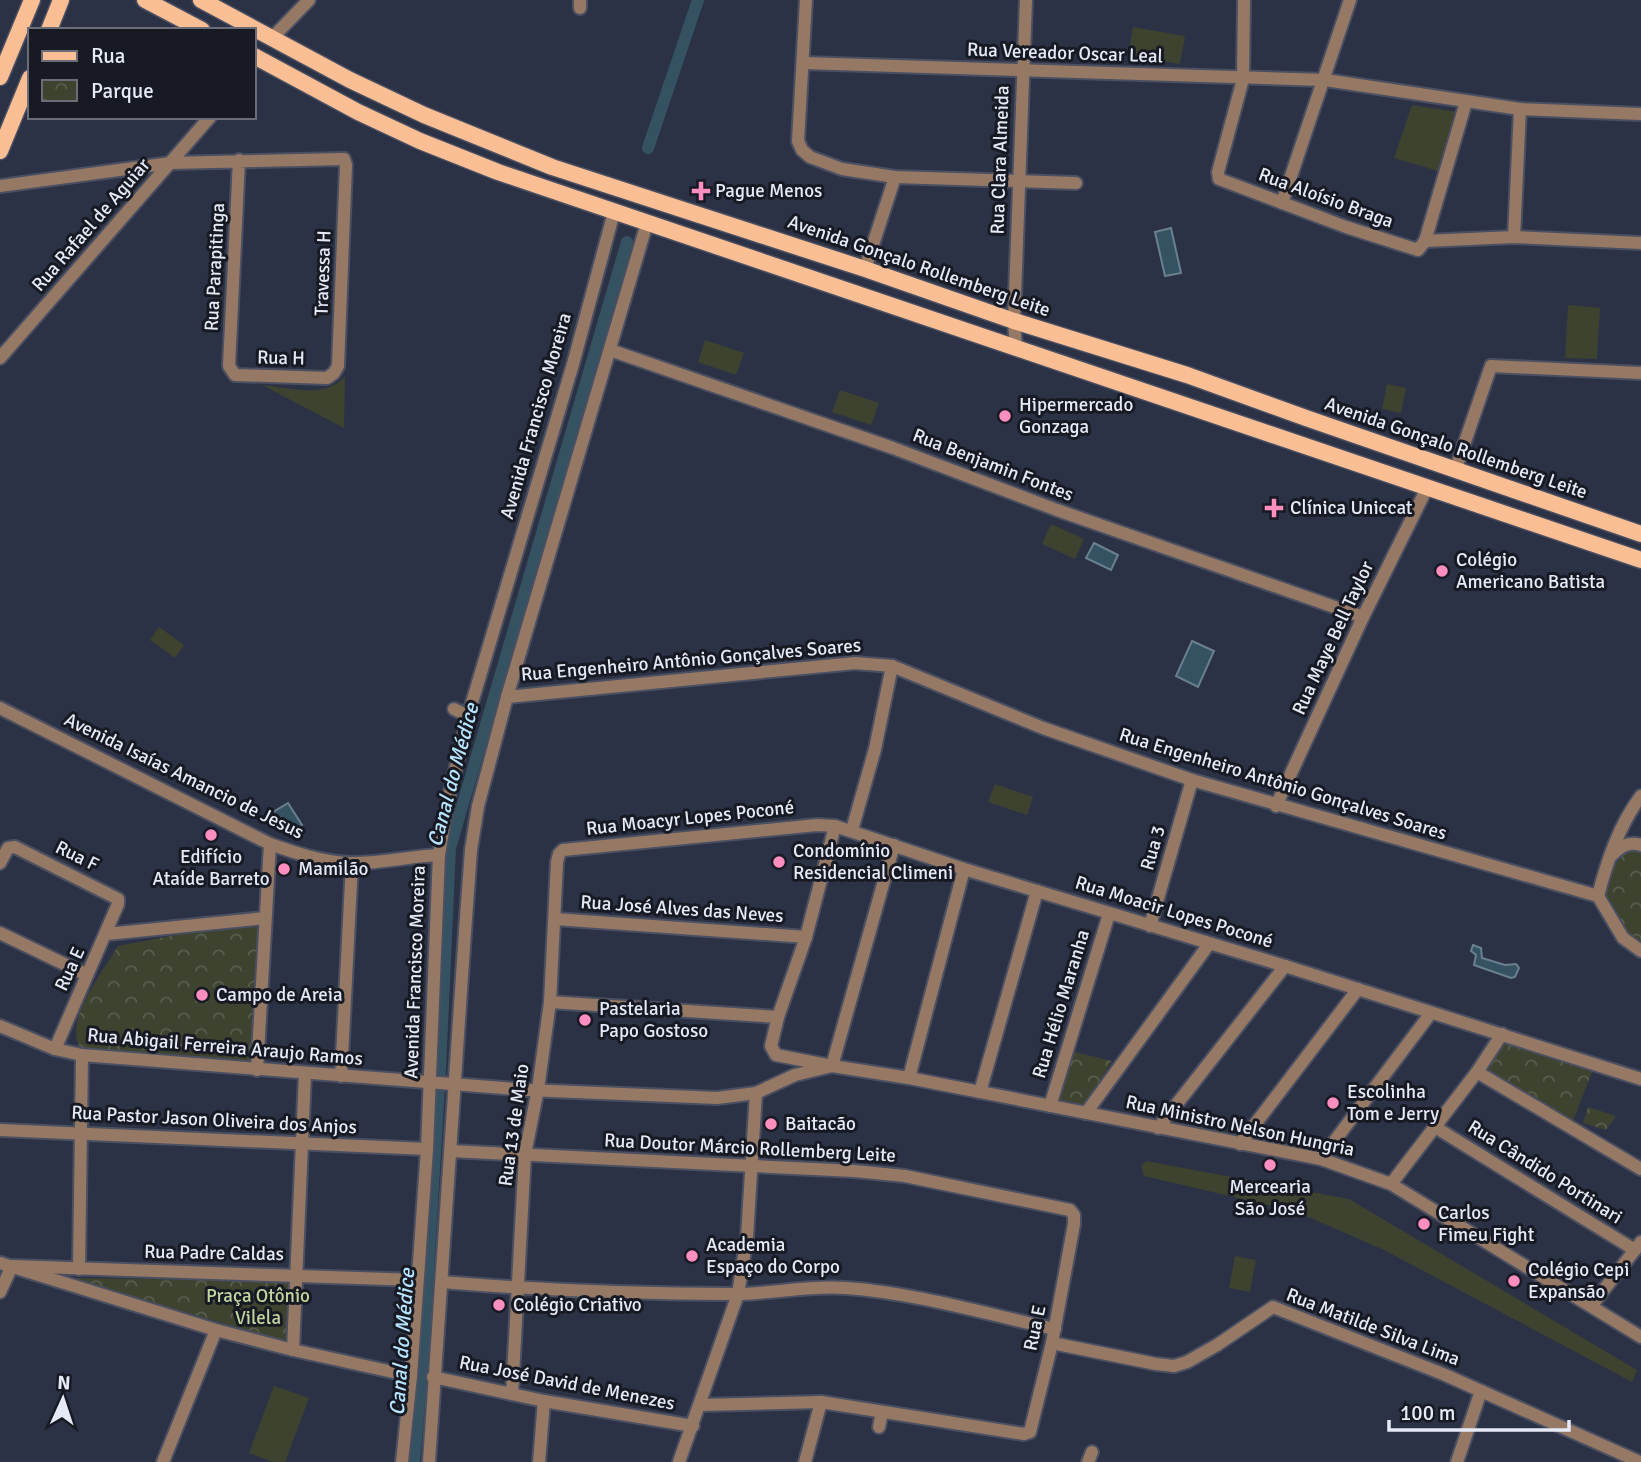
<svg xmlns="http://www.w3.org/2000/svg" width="1641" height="1462" viewBox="0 0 1641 1462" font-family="Signika,sans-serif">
<defs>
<pattern id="park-crowns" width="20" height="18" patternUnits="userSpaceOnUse" patternTransform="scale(1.75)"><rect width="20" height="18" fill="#3d432f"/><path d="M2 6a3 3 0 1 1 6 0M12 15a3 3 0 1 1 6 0" fill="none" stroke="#595e4e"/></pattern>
</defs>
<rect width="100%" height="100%" fill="#2c3245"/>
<g fill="#3d432f">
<path d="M1133,27l52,9 -5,28 -52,-9z"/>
<path d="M1412,105l45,7 -19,59 -44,-13z"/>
<path d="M1568,305l32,3 -3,51 -32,-1z"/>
<path d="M705,340l39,13 -8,22 -38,-13z"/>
<path d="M345,377l-1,51 -82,-43c30,3 60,14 83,-8z"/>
<path d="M1387,384l19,4 -5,25 -19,-4z"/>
<path d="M840,390l39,13 -8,22 -39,-13z"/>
<path d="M1051,524l33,15 -9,20 -33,-15z"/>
<path d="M159,627l25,18 -9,13 -25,-18z"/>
<path d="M995,784l38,13 -6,18 -39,-13z"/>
<path d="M1146,1161l203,38 288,171 -5,12 -248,-132 -87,-38 -153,-36 -3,-10z"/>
<path d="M1235,1256l21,4 -6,32 -21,-4z"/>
<path d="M274,1386l35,12 -24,64h-12l-24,-9z"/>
</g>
<g fill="url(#park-crowns)">
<path d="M1633,848l8,3v94l-21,-12 -14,-37v-20l7,-14z"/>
<path d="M265,918l-12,143 -173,-13c-17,-27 24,-78 38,-102z"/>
<path d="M1506,1039l88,28 -21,54 -86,-49z"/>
<path d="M1071,1051l41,10 -27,45 -28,-6z"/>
<path d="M1588,1107l28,9 -10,14 -23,-7z"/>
<path d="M70,1278l219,3 -3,61z"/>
</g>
<g fill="#355263" stroke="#6a808f" stroke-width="2">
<path d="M1171,228l10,45 -16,3 -10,-44z"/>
<path d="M1094,543l24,12 -7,15 -25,-12z"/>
<path d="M1192,641l22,10 -16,36 -22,-11z"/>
<path d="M288,803l14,22 -13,8 -7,-11 -9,-1 -3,-7z"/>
<path d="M1473,945l8,3 1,10 23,7 11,-1 3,4 -4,9 -4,1 -37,-13 2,-10 -5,-4z"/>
</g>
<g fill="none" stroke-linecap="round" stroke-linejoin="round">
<g stroke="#355263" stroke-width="12">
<path d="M648,148l50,-148"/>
<path d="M414,1462l8,-92 18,-300 10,-222 177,-606"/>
</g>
<defs>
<g id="minor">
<path d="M806,0l-8,141 4,9 8,7 32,12 53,8 181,6"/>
<path d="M1244,0l-1,79 -25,93 1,7 127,48 72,23 7,-9 41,-139"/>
<path d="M580,8v-8"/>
<path d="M273,37l36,-37"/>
<path d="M804,63l521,17 195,29 121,5"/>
<path d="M0,186l171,-23 173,-4 2,6 -8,201 -4,7 -7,5 -92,-3 -6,-9 10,-206"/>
<path d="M1282,203l68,-203"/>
<path d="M1514,237l6,-128"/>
<path d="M1425,241l89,-4 127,6"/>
<path d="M865,269l30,-92"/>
<path d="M1016,348l-2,-27 12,-321"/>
<path d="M610,350l283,98 164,62 306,107"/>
<path d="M0,358l210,-241"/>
<path d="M1455,471l36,-105 150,7"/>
<path d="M507,697l348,-34 37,3 151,62 149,52 406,116"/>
<path d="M0,708l270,136c26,9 52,18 80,19 30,1 60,-7 89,-8"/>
<path d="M454,709l14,7"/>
<path d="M1276,806l87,-189 64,-129"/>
<path d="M835,826l-29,111 -28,80 -7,29 5,9 56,11 62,-221"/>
<path d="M852,830l23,-81 17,-83"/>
<path d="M1611,856c9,-9 17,-15 30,-11"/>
<path d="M0,863l8,-15 7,-1 103,52v5l-63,145"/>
<path d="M1598,896c9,-35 21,-71 43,-100"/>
<path d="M1598,896l25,42 18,13"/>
<path d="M555,919l251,18"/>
<path d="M1150,926l42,-146"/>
<path d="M0,933l87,42"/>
<path d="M107,934l158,-16"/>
<path d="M550,1002l228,15"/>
<path d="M0,1026l55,23 27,6 446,35 189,8 39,-5 39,-18 37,-9 77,12 412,81 70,25 250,153"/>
<path d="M257,1070l13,-226"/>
<path d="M1477,1072l164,97"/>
<path d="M341,1076l11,-213"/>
<path d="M909,1078l55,-209"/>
<path d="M980,1092l57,-201"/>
<path d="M1050,1106l59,-192"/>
<path d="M1086,1113l123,-169"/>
<path d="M1435,1127l200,123"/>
<path d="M1158,1128l127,-162"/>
<path d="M0,1130l427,19"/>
<path d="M1240,1144l118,-155"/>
<path d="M451,1151l403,20 51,5 165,34 4,5v9l-22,119 -22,89 -6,2 -203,-32 -121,3"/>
<path d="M1321,1159l110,-146"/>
<path d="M1391,1184l86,-112 25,-38"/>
<path d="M0,1263l216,67 77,20 118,26"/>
<path d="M79,1269l3,-214"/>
<path d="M442,1282c97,8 195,12 292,12 38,0 74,-9 112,-6 70,5 140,26 209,41"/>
<path d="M0,1292l12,-26 404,14"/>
<path d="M1592,1305l49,-63"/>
<path d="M1052,1343l104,21 18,2 13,-4 30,-17 56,-38 170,67 197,88"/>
<path d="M293,1350l12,-276"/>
<path d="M433,1377l111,24 149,25"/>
<path d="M512,1394l13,-240 13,-65 12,-87 7,-140 2,-8 4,-4 254,-25 18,1 129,43 321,97 356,113"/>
<path d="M879,1427l3,-15"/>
<path d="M163,1462l53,-132"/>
<path d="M402,1462l9,-86 16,-227 12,-294 9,-54 20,-85 105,-352 41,-152"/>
<path d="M429,1462l36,-530 6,-82 7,-44 29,-109 140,-474"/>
<path d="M539,1462l5,-61"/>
<path d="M679,1462l59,-168 9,-57 9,-144"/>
<path d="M805,1462l16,-60"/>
<path d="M1088,1462l4,-10"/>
<path d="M1457,1462l24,-71"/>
</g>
<g id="major">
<path d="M145,0l57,30"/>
<path d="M201,0l149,80 74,35 128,52 313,102 149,52 173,54 119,43 335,116"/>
<path d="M49,30l12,-30"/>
<path d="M254,56l104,56 62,29 78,31 1143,388"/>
<path d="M0,77l32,-77"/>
<path d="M0,151l30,-73"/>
</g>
</defs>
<use href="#minor" stroke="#4a4f61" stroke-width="16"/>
<use href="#major" stroke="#4a4f61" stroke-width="19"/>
<use href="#minor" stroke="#967965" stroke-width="12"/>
<use href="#major" stroke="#fabe94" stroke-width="16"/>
</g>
<g fill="#fd8ebf" stroke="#171a23" stroke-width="2.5">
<path d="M697.5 180.5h7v7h7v7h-7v7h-7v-7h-7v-7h7z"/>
<circle cx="1005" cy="416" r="7"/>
<path d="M1270.5 497.5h7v7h7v7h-7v7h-7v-7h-7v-7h7z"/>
<circle cx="1442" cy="571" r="7"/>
<circle cx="211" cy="835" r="7"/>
<circle cx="779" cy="862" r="7"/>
<circle cx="284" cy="869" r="7"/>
<circle cx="202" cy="995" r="7"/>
<circle cx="585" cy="1020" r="7"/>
<circle cx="1333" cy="1103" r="7"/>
<circle cx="771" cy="1124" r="7"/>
<circle cx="1270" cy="1165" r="7"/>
<circle cx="1424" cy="1224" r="7"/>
<circle cx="692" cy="1256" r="7"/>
<circle cx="1514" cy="1281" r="7"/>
<circle cx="499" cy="1305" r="7"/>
</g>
<g text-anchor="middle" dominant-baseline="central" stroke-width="6" stroke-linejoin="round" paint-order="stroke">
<g font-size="19" fill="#e6eaf7" stroke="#171a23">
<text transform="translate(1065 53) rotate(2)">Rua Vereador Oscar Leal</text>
<text transform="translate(1000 160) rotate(-88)">Rua Clara Almeida</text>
<text transform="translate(1326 198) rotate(20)">Rua Aloísio Braga</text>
<text transform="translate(91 225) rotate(-49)">Rua Rafael de Aguiar</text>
<text transform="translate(919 266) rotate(19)">Avenida Gonçalo Rollemberg Leite</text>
<text transform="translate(215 267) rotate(-87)">Rua Parapitinga</text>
<text transform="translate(323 273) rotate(-88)">Travessa H</text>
<text transform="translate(281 358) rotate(1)">Rua H</text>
<text transform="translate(536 416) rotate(-74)">Avenida Francisco Moreira</text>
<text transform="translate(1456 448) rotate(19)">Avenida Gonçalo Rollemberg Leite</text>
<text transform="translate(993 465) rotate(21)">Rua Benjamin Fontes</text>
<text transform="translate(1333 638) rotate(-65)">Rua Maye Bell Taylor</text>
<text transform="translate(691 660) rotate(-5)">Rua Engenheiro Antônio Gonçalves Soares</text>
<text transform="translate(184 776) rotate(26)">Avenida Isaías Amancio de Jesus</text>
<text transform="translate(1283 784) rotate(17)">Rua Engenheiro Antônio Gonçalves Soares</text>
<text transform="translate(690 818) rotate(-6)">Rua Moacyr Lopes Poconé</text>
<text transform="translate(1153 848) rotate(-74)">Rua 3</text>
<text transform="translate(77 856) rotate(26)">Rua F</text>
<text transform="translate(682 909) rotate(4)">Rua José Alves das Neves</text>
<text transform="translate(1174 912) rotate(17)">Rua Moacir Lopes Poconé</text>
<text transform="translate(70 969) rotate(-65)">Rua E</text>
<text transform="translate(415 972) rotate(-88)">Avenida Francisco Moreira</text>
<text transform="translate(1061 1004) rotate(-73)">Rua Hélio Maranha</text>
<text transform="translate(225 1047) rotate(5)">Rua Abigail Ferreira Araujo Ramos</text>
<text transform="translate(214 1120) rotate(3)">Rua Pastor Jason Oliveira dos Anjos</text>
<text transform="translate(514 1125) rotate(-82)">Rua 13 de Maio</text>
<text transform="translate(1240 1126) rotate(12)">Rua Ministro Nelson Hungria</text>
<text transform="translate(750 1148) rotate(3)">Rua Doutor Márcio Rollemberg Leite</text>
<text transform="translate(1545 1172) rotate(32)">Rua Cândido Portinari</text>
<text transform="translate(214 1253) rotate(1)">Rua Padre Caldas</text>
<text transform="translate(1373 1327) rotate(21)">Rua Matilde Silva Lima</text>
<text transform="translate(1035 1328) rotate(-78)">Rua E</text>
<text transform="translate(567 1383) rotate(11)">Rua José David de Menezes</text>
</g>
<g font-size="19" fill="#e6eaf7" stroke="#171a23" text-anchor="start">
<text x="715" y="191">Pague Menos</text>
<text x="1019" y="405">Hipermercado<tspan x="1019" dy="22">Gonzaga</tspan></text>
<text x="1290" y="508">Clínica Uniccat</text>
<text x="1456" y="560">Colégio<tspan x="1456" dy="22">Americano Batista</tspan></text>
<text x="793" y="851">Condomínio<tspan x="793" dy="22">Residencial Climeni</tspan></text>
<text x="211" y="857" text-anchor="middle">Edifício<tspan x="211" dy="22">Ataíde Barreto</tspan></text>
<text x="298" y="869">Mamilão</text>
<text x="216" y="995">Campo de Areia</text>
<text x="599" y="1009">Pastelaria<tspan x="599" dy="22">Papo Gostoso</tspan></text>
<text x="1347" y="1092">Escolinha<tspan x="1347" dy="22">Tom e Jerry</tspan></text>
<text x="785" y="1124">Baitacão</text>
<text x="1270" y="1187" text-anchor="middle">Mercearia<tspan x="1270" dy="22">São José</tspan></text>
<text x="1438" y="1213">Carlos<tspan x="1438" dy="22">Fimeu Fight</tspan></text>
<text x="706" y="1245">Academia<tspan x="706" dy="22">Espaço do Corpo</tspan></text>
<text x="1528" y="1270">Colégio Cepi<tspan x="1528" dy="22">Expansão</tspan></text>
<text x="513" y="1305">Colégio Criativo</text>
</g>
<g font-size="19" fill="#c3d6a0" stroke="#171a23">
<text x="258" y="1296">Praça Otônio<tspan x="258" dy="22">Vilela</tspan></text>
</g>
<g font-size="21" font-style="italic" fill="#b7e4ff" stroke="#171a23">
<text transform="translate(453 775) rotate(-75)">Canal do Médice</text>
<text transform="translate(402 1342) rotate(-86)">Canal do Médice</text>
</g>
</g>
<rect x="28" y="28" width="228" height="91" fill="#171a23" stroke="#6a6d78" stroke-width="2"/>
<rect x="42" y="51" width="35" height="10" fill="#fabe94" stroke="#6a6d78" stroke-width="2"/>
<text x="91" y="63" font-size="21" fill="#e6eaf7">Rua</text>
<rect x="42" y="80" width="35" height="21" fill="url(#park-crowns)" stroke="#6a6d78" stroke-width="2"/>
<text x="91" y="98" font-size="21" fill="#e6eaf7">Parque</text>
<g transform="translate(63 1399) rotate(3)" stroke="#171a23" stroke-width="5" paint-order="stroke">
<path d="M0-5L12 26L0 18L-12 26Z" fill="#e6eaf7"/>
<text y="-10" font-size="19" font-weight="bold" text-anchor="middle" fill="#e6eaf7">N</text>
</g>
<path d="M1389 1420v10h180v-10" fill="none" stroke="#e6eaf7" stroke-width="3.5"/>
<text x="1400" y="1420" font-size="21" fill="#e6eaf7" stroke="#171a23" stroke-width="5" paint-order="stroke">100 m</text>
</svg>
